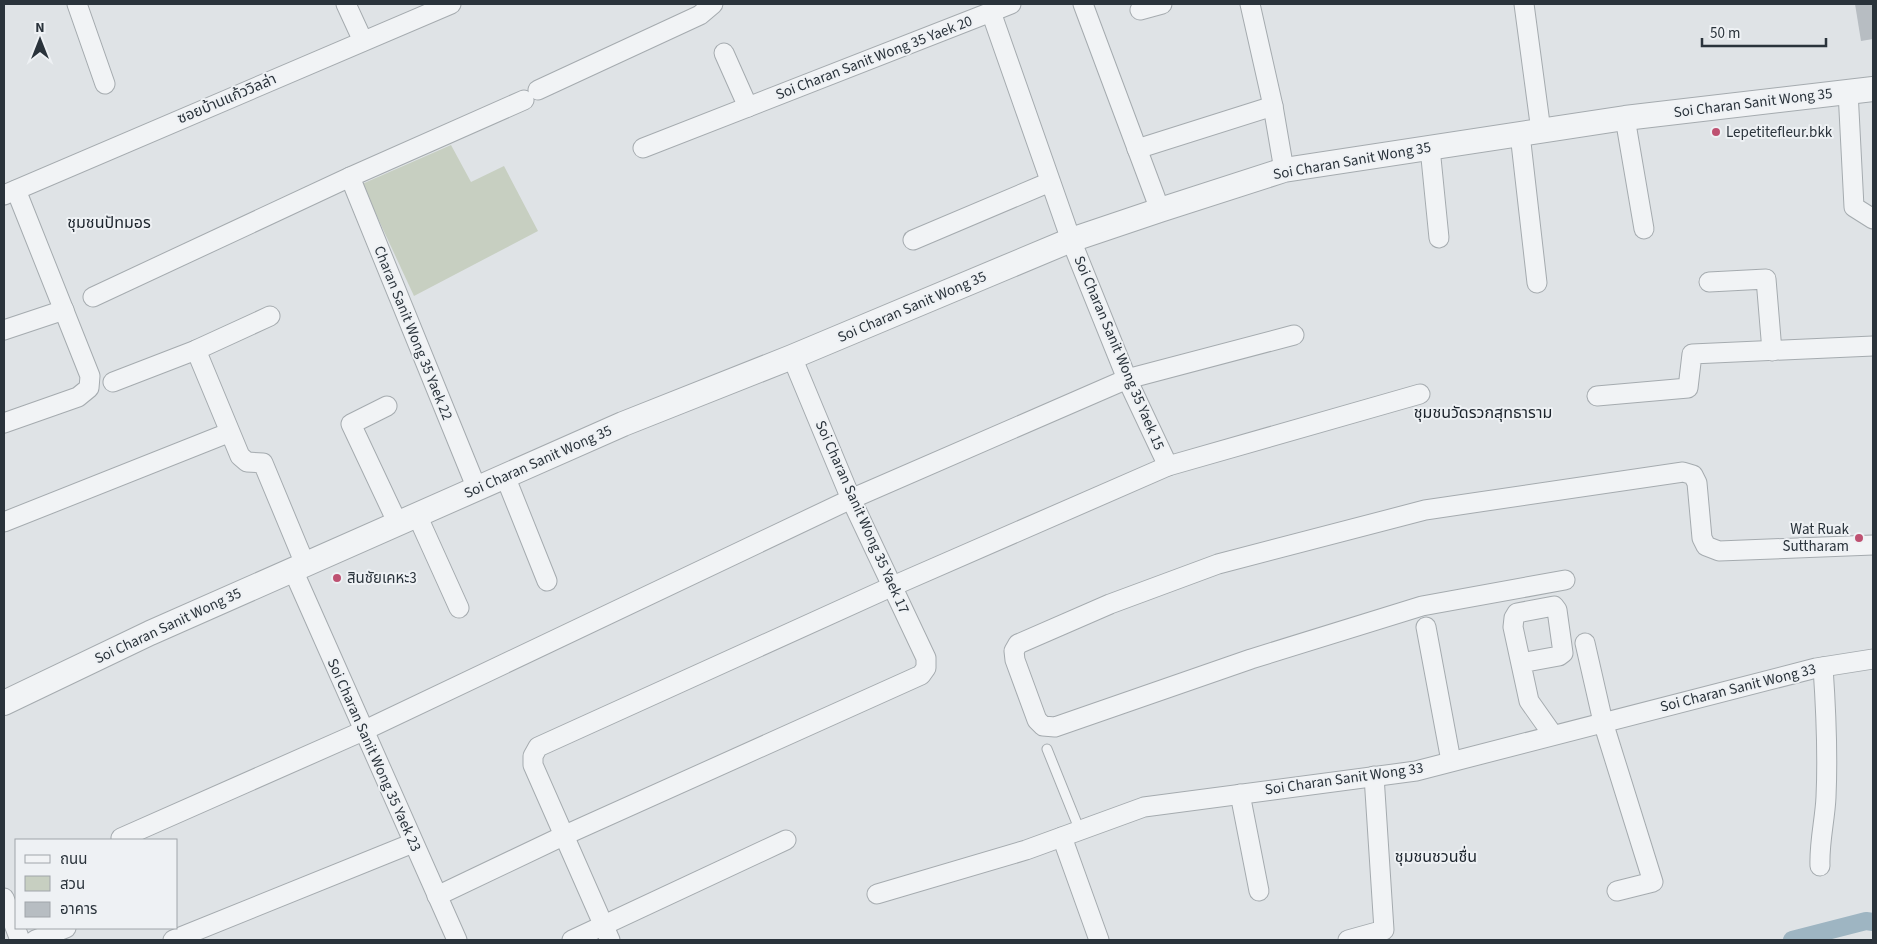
<svg xmlns="http://www.w3.org/2000/svg" width="1877" height="944" viewBox="0 0 1877 944" font-family="'Source Sans 3','Noto Sans Thai',sans-serif">
<rect width="100%" height="100%" fill="#dfe3e6"/>
<path fill="#c7cfc1" d="M451,145l20,37 33,-16 34,65 -124,65 -52,-112z"/>
<g fill="none" stroke-linecap="round" stroke-linejoin="round">
<path stroke="#9eb5c2" stroke-width="18" d="M1792,940l74,-19 7,1"/>
</g>
<path fill="#b7bdc2" d="M1855,4h18v35l-12,2z"/>
<g fill="none" stroke-linecap="round" stroke-linejoin="round">
<defs>
<path id="service" d="M1047,749l33,82"/>
<g id="minor">
<path d="M77,4l28,80"/>
<path d="M346,4l17,37"/>
<path d="M1083,4l77,206"/>
<path d="M1250,4l23,102 11,64"/>
<path d="M1524,4l17,127"/>
<path d="M1140,10l22,-6"/>
<path d="M991,12l20,-8"/>
<path d="M724,53l24,54"/>
<path d="M538,90l162,-75 13,-11"/>
<path d="M1848,91l6,116 19,12"/>
<path d="M1625,118l19,111"/>
<path d="M1520,134l17,149"/>
<path d="M643,148l348,-136 80,228 56,139 41,87"/>
<path d="M1430,148l9,90"/>
<path d="M1137,149l136,-43"/>
<path d="M350,177l127,312"/>
<path d="M4,195l447,-191"/>
<path d="M913,240l137,-58"/>
<path d="M1709,282l57,-3 6,72"/>
<path d="M93,297l257,-120 174,-77"/>
<path d="M4,330l60,-20"/>
<path d="M196,350l44,106 7,6 16,1 42,101"/>
<path d="M113,382l83,-32 74,-34"/>
<path d="M1597,396l91,-8 4,-34 181,-8"/>
<path d="M387,406l-36,18 47,100"/>
<path d="M4,423l74,-26 11,-9 1,-12 -74,-186"/>
<path d="M505,476l42,105"/>
<path d="M417,515l42,93"/>
<path d="M4,522l224,-89"/>
<path d="M293,570l164,370"/>
<path d="M1565,580l-143,26 -171,53 -196,68 -12,-1 -6,-6 -22,-60 -1,-9 4,-7 92,-40 108,-40 207,-54 258,-38 10,3 4,8 5,55 4,8 13,5 154,-6"/>
<path d="M1426,627l25,134"/>
<path d="M1585,643l18,79 50,160 -36,9"/>
<path d="M1521,663l38,-7 4,-3 -6,-43 -3,-4 -37,7 -3,5 -1,9 16,74 24,34"/>
<path d="M1240,794l19,97"/>
<path d="M1062,837l37,103"/>
<path d="M121,838l242,-107 488,-232 276,-120 167,-44"/>
<path d="M1820,866c-1,-24 5,-46 6,-69 2,-43 0,-87 -3,-130"/>
<path d="M877,894l149,-44 118,-43 272,-36 400,-103 57,-9"/>
<path d="M437,896l126,-60 358,-161 5,-7v-10l-75,-159 -59,-142"/>
<path d="M4,898l16,42"/>
<path d="M35,940l31,-12"/>
<path d="M173,940l240,-97"/>
<path d="M572,940l214,-100"/>
<path d="M610,940l-77,-175v-9l5,-9 355,-161 275,-120 252,-72"/>
<path d="M1348,940l36,-10 -10,-154"/>
</g>
<path id="tertiary" d="M4,703l146,-70 473,-209 169,-67 279,-117 89,-30 124,-40 341,-52 248,-29"/>
</defs>
<use href="#service" stroke="#a5abaf" stroke-width="11"/>
<use href="#minor" stroke="#a5abaf" stroke-width="21"/>
<use href="#tertiary" stroke="#a5abaf" stroke-width="26"/>
<use href="#service" stroke="#f1f3f5" stroke-width="9"/>
<use href="#minor" stroke="#f1f3f5" stroke-width="19"/>
<use href="#tertiary" stroke="#f1f3f5" stroke-width="24"/>
</g>
<g fill="#be5171" stroke="#eef1f4" stroke-width="2">
<circle cx="1716" cy="132" r="5"/>
<circle cx="1859" cy="538" r="5"/>
<circle cx="337" cy="578" r="5"/>
</g>
<g text-anchor="middle" dominant-baseline="central" stroke-width="4" stroke-linejoin="round" paint-order="stroke">
<g font-size="15" fill="#2a333b" stroke="#eef1f4">
<text transform="translate(874 58) rotate(-21)">Soi Charan Sanit Wong 35 Yaek 20</text>
<text transform="translate(227 99) rotate(-23)">ซอยบ้านแก้ววิลล่า</text>
<text transform="translate(1753 103) rotate(-7)">Soi Charan Sanit Wong 35</text>
<text transform="translate(1352 161) rotate(-10)">Soi Charan Sanit Wong 35</text>
<text transform="translate(912 307) rotate(-23)">Soi Charan Sanit Wong 35</text>
<text transform="translate(413 333) rotate(68)">Charan Sanit Wong 35 Yaek 22</text>
<text transform="translate(1119 353) rotate(67)">Soi Charan Sanit Wong 35 Yaek 15</text>
<text transform="translate(538 462) rotate(-24)">Soi Charan Sanit Wong 35</text>
<text transform="translate(862 517) rotate(66)">Soi Charan Sanit Wong 35 Yaek 17</text>
<text transform="translate(168 626) rotate(-25)">Soi Charan Sanit Wong 35</text>
<text transform="translate(1738 688) rotate(-14)">Soi Charan Sanit Wong 33</text>
<text transform="translate(374 755) rotate(66)">Soi Charan Sanit Wong 35 Yaek 23</text>
<text transform="translate(1344 779) rotate(-8)">Soi Charan Sanit Wong 33</text>
</g>
<g font-size="15" fill="#2a333b" stroke="#eef1f4" text-anchor="start">
<text x="1726" y="132">Lepetitefleur.bkk</text>
<text x="1849" y="529" text-anchor="end">Wat Ruak<tspan x="1849" dy="17">Suttharam</tspan></text>
<text x="347" y="578">สินชัยเคหะ3</text>
</g>
<g font-size="16" fill="#1c242c" stroke="#eef1f4">
<text x="109" y="223">ชุมชนปัทมอร</text>
<text x="1483" y="413">ชุมชนวัดรวกสุทธาราม</text>
<text x="1436" y="857">ชุมชนชวนชื่น</text>
</g>
</g>
<rect width="1877" height="944" fill="none" stroke="#2a333b" stroke-width="10"/>
<rect x="15" y="839" width="162" height="90" fill="#eef1f4" stroke="#a0a5aa"/>
<rect x="25" y="855" width="25" height="8" fill="#f1f3f5" stroke="#a0a5aa"/>
<text x="60" y="864" font-size="15" fill="#2a333b">ถนน</text>
<rect x="25" y="876" width="25" height="15" fill="#c7cfc1" stroke="#a0a5aa"/>
<text x="60" y="889" font-size="15" fill="#2a333b">สวน</text>
<rect x="25" y="902" width="25" height="15" fill="#b7bdc2" stroke="#a0a5aa"/>
<text x="60" y="914" font-size="15" fill="#2a333b">อาคาร</text>
<g transform="translate(40 40)" stroke="#eef1f4" stroke-width="4" paint-order="stroke">
<path d="M0-4L9 19L0 12L-9 19Z" fill="#2a333b"/>
<text y="-8" font-size="14" font-weight="bold" text-anchor="middle" fill="#2a333b">N</text>
</g>
<path d="M1702 38v8h124v-8" fill="none" stroke="#2a333b" stroke-width="2.5"/>
<text x="1710" y="38" font-size="15" fill="#2a333b" stroke="#eef1f4" stroke-width="4" paint-order="stroke">50 m</text>
</svg>
